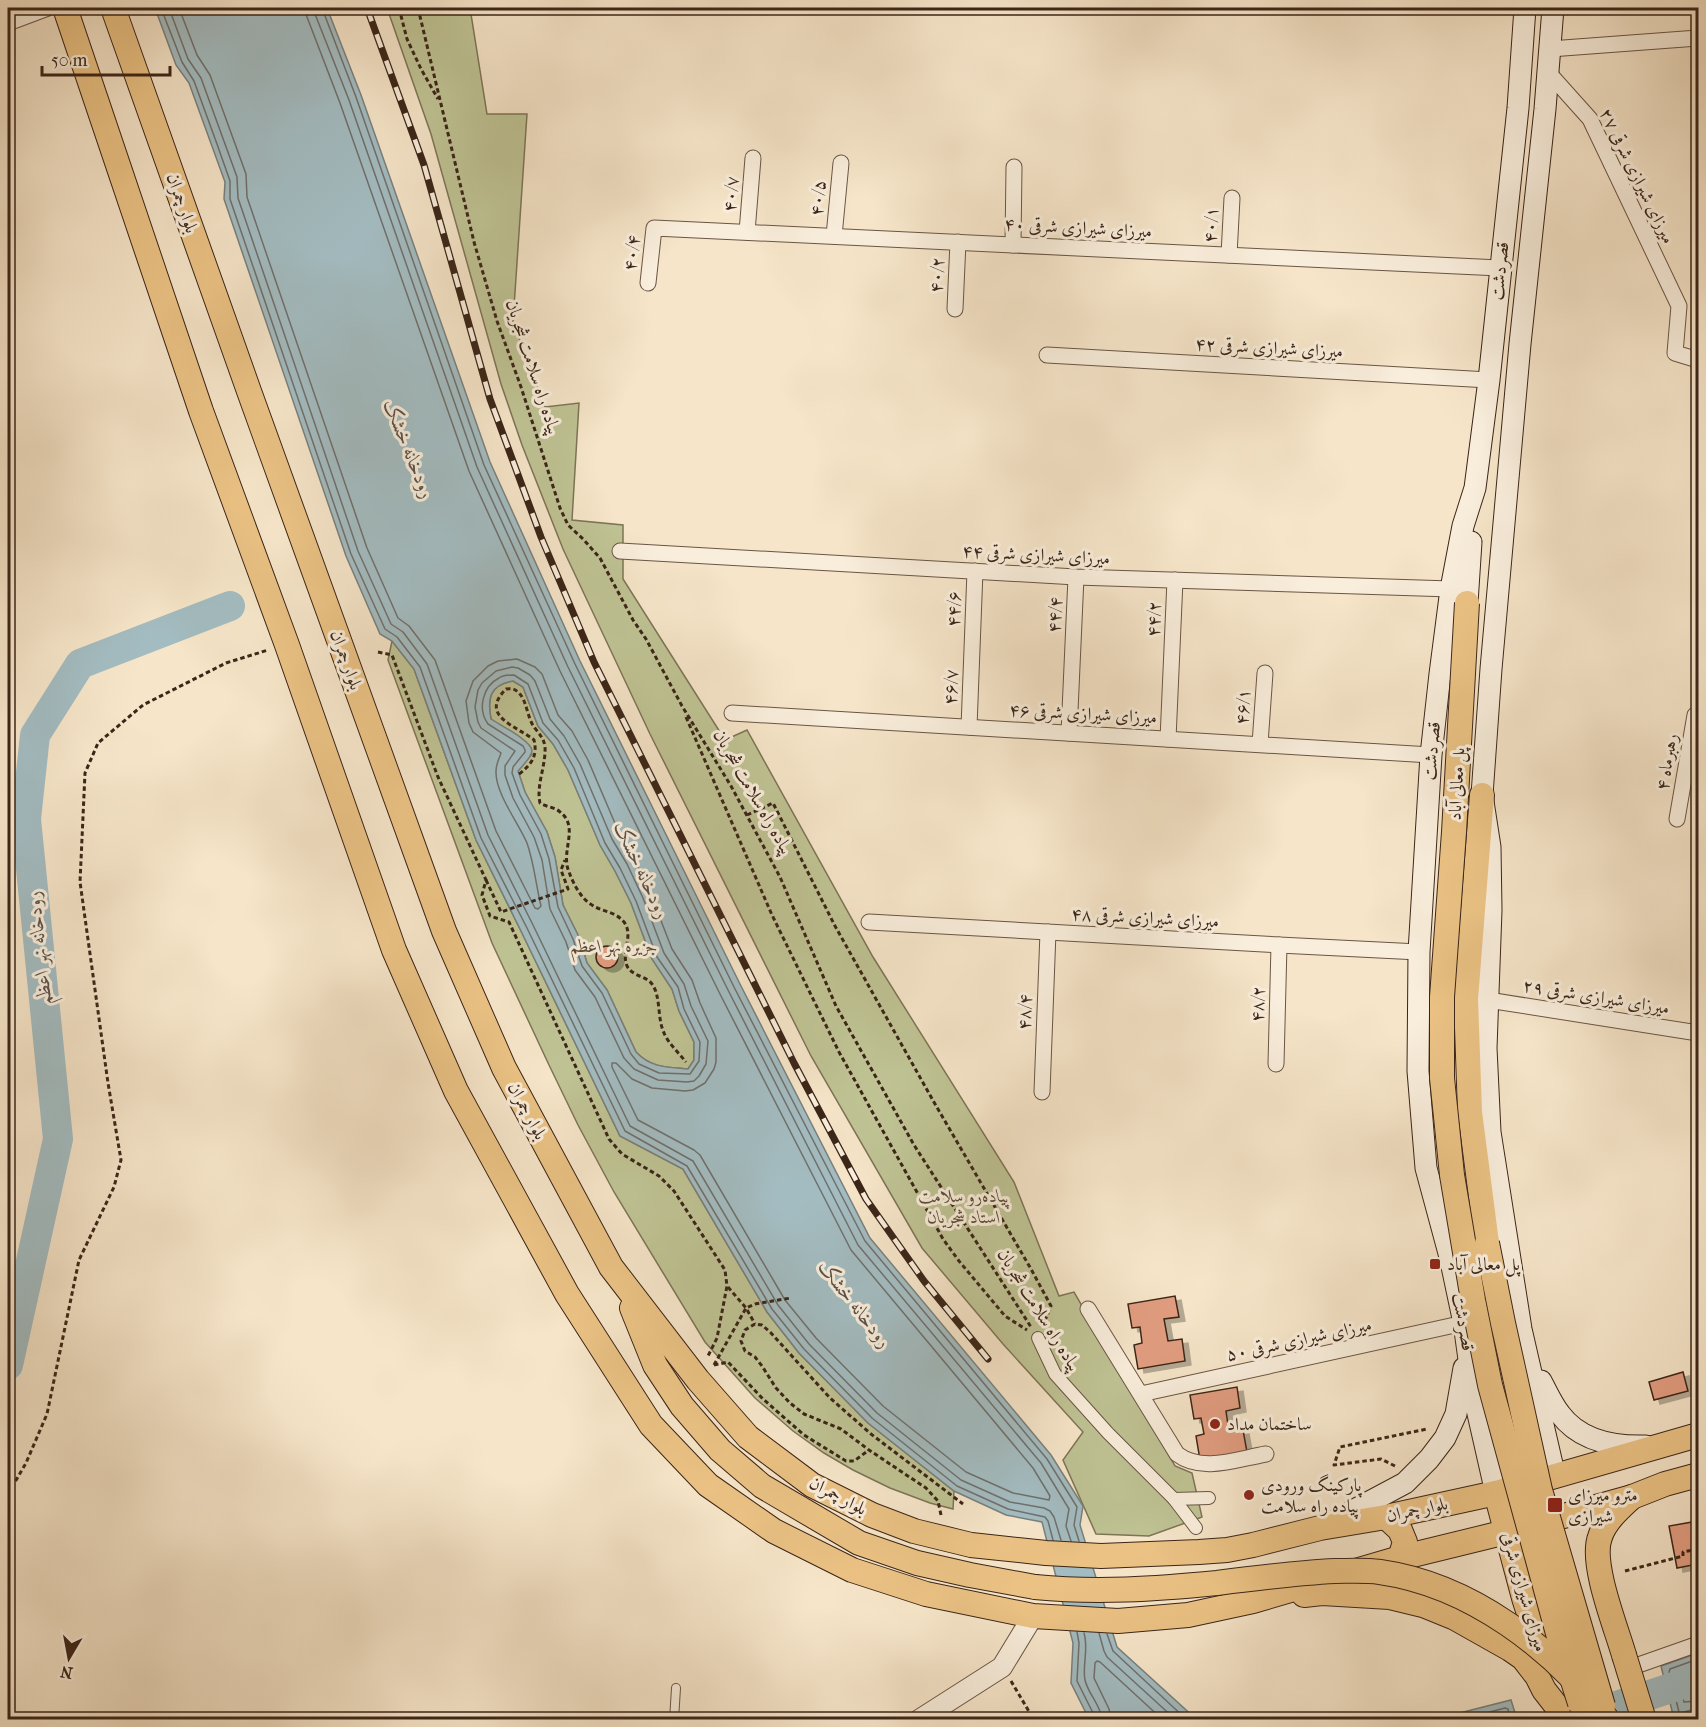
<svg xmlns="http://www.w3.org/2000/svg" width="1706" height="1727" viewBox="0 0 1706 1727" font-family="'IM FELL French Canon',Amiri,serif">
<defs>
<filter id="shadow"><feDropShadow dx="6" dy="4" stdDeviation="0" flood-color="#0004"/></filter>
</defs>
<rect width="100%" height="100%" fill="#f6e5c9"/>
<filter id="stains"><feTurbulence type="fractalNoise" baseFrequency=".00333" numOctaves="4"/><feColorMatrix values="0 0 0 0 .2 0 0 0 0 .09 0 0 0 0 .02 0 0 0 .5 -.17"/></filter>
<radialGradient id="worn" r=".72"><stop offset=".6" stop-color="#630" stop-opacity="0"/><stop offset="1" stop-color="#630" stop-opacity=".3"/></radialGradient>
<g fill="#bfc394" stroke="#7d7456" stroke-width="1.5">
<path d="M387,8h83l17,106h40l-14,208 32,85 34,-4 -7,117 51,5v54l102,161 22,-10 126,227 141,225 45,114 15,-4 101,174 17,7 10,44 -53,19 -53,-2 -33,-74 20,-28 -80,-88 -81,-96 -111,-192 -161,-322 -87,-185 -41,-104 -21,-61 -70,-250z"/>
<path d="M392,641l22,28 62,171 45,91 99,205 63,33 84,143 32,41 69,70 86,68 -1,18 -23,-6 -40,-15 -37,-18 -29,-17 -31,-22 -38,-33 -50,-56 -91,-150 -36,-67 -29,-60 -57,-122 -104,-283z"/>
<path d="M513,681l10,6 15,39 15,18 15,26 32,75 15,26 16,32 21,56 20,30 7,22 15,31v18l-6,9c-21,-2 -37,-1 -52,-17l-29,-62 -20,-27 -8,-26 -16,-32 -8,-48 -8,-25 -22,-40 -7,-21 14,-17 -31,-28 -10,-7c-4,-21 -1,-34 22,-38z"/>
</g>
<g fill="#a3bcc1" stroke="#79807d" stroke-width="1.5" fill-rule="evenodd">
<path d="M155,8h172l34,87 129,367 90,199 161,325 129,252 181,217 32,51 -3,19 37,122 79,72h-107l-18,-36 2,-40 -31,-121 -36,-7 -52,-24 -86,-68 -69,-70 -32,-41 -84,-143 -63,-33 -99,-205 -45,-91 -62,-171 -22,-28 -12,-7 -34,-78 -122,-357 1,-17 -36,-99 -13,-18zM513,681l10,6 15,39 15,18 15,26 32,75 15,26 16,32 21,56 20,30 7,22 15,31v18l-6,9c-21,-2 -37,-1 -52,-17l-29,-62 -20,-27 -8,-26 -16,-32 -8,-48 -8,-25 -22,-40 -7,-21c4,-5 13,-13 14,-20 0,-10 -32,-26 -41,-32 -4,-21 -1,-34 22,-38z"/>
<path d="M1698,1653v61l-24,5 -13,-53z"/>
<path d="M1511,1700l6,19h-81z"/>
</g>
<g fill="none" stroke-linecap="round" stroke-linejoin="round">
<g stroke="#6f706c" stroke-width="1.5">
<path d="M161,8l21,54 12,19 23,63 13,37v18l121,355 34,75 12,8 23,30 61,171 46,90 98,203 62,35 85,143 32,40 68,69 85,68 51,23 37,8 3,4 5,19"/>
<path d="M169,8l19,51 13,19 36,99 1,21 120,353 33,73 12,8 24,32 61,171 45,90 97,201 63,35 85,144 31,39 68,69 84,67 49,22 34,6 6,3 4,6 7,23"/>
<path d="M179,8l18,47 13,20 36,99 1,23 120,351 31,70 11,8 26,34 61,171 39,77 3,1 3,-3c-5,-21 -7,-43 -14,-63 -9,-21 -32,-50 -31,-72 0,-7 3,-12 5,-18l-28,-21 -4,-9 -3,-22 7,-20 15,-15 10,-5 19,-2 18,8 7,7 16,41 14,16 16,29 32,75 15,25 16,35 21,54 20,31 8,23 16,35v24l-2,7 -9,14 -12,7 -8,1 -33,-3 -20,-9 -16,-16h-4v4l26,53 56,30 6,5 85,145 31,38 67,68 83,66 47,21 36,7 1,-4 -17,-28 -182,-218 -130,-254 -161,-325 -91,-200 -129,-368 -33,-86 -2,-9"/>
<path d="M314,8l1,6 34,86 128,367 91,200 161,325 129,253 183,218 28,46 -3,17 5,15"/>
<path d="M322,8l34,89 128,368 91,199 160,325 130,252 182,218 30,48 -3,18 5,16"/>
<path d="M512,667l6,1 12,7 5,6 15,38 14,17 16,28 32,75 15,25 16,34 21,55 20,31 7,22 17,35 -2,23 -7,12 -5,5 -7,1 -29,-2 -24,-11 -10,-11 -29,-61 -20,-27 -9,-28 -16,-33 -8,-49 -8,-23 -21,-39 -8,-23v-9l10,-15 -34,-23 -3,-6 -3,-15 3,-17 4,-7 14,-12z"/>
<path d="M514,675l14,9 15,39 15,17 16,28 31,75 15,25 16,33 21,56 21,30 6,22 16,33 -1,19 -9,13 -31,-1 -20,-9 -8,-10 -29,-61 -20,-27 -9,-27 -15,-32 -9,-48 -8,-25 -21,-39 -8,-22 1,-6 12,-15v-2l-2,-4 -35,-22c-11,-15 -5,-38 11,-46 4,-3 11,-3 15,-3z"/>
<path d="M1077,1632l2,11 -2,38 17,34v5"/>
<path d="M1084,1633c5,16 -2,33 1,47 3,14 16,25 17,40"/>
<path d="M1099,1633l5,18 3,6 69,63"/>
<path d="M1107,1634l6,17 74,69"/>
<path d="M1698,1659l-28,10 -1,3 10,40 2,1 17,-5"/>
<path d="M1698,1667l-19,7 -1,3 6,25 14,-1"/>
<path d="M1111,1720l-2,-11 -15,-31 1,-15 2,-2 3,1 63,58"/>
<path d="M1459,1720l46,-12 3,1 2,11"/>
</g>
<g stroke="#a3bcc1" stroke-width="30">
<path d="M8,1365l50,-226 -32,-320 9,-84 45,-71 150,-58"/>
<path d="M1574,1720l124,-41"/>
</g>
</g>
<g fill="#e29d80" stroke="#3b2518" stroke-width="1.5" filter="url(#shadow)">
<circle cx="607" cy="957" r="11"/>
<path d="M1175,1296l4,21 -15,2 4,22 14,-2 3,22 -47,8 -4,-24 8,-2 -2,-16 -8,1 -4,-24z"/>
<path d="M1683,1372l5,19 -34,9 -5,-18z"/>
<path d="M1237,1387l3,21 -14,3 3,21 14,-2 4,22 -47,8 -4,-24 8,-2 -3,-16 -7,1 -4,-24z"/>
<path d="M1698,1521v43l-21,4 -8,-42z"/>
</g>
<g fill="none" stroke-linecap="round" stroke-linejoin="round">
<defs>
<path id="service" d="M674,1720l2,-32"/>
<g id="pedestrian">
<path d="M1038,1338l17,36 53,59 66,66 35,-1"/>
<path d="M1174,1499l22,29"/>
</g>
<g id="minor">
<path d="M8,23l40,-15"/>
<path d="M1550,49l148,-11"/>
<path d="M1547,71l43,48 89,187 -4,47 23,7"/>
<path d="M747,232l6,-74"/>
<path d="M834,236l7,-73"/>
<path d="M1013,245l1,-78"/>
<path d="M1229,255l3,-57"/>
<path d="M648,283l6,-55 846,40"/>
<path d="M955,309l3,-67"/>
<path d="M1047,355l442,25"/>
<path d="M620,551l456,26 375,12"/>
<path d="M732,713l699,42"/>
<path d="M969,727l6,-156"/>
<path d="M1069,733l7,-156"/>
<path d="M1168,739l7,-159"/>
<path d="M1260,744l5,-71"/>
<path d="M1677,819l18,-104h3"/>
<path d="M869,922l410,23 140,7"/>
<path d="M1488,1000l210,33"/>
<path d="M1276,1064l3,-119"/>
<path d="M1042,1092l6,-160"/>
<path d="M1088,1309l89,145c25,19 60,5 89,0"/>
<path d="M1141,1394l323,-71"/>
<path d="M1627,1669l71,-25"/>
</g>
<path id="tertiary" d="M919,1720l83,-53 31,-51"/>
<g id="secondary">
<path d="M1553,8l-8,101 -25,235 -29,325 -9,126 8,52 1,63 -5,138 4,84 31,197 34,148"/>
<path d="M1467,603l4,-61"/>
<path d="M1541,1381c6,11 11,23 19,33 20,27 54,33 86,32"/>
<path d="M1496,1493l-22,-97 -10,-73 -14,-66 -24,-89 -8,-97 1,-119 12,-197 9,-81 11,-85 12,-63 12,-38 14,-108 29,-272 7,-100"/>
<path d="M1330,1523l75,-40 24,-24 16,-21 11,-24 8,-46"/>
</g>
<g id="primary">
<path d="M65,8l136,403 86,234 107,305 62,141 111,203 84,131 57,60 66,46 78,39 74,24 107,22 85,5 70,-6 65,-14 147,-43 106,-26 126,-35 33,-13 33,-9"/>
<path d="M113,8l137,386 194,537 60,137 107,199 87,113 50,57 64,48 60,30 42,16 57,14 75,8 55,3 98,-4 28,-2 26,-5 67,-17 66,-11 110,-24 202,-58"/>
<path d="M1482,795l-16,204 4,113 17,131"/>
<path d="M632,1308l23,57 27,41 38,44 42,36 97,57 58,20 53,12 65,12"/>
<path d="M1496,1493l28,105 20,62"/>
<path d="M1386,1517l14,13 5,12 -5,16"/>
<path d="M1304,1595l18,-2 68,4 33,8 32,13 55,31 13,9 14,18 7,14 14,18"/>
<path d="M1624,1655c-8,-28 -34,-92 -24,-118 5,-16 20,-29 32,-40"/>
</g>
</defs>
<use href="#service" stroke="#6a5544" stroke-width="10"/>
<use href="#pedestrian" stroke="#6a5544" stroke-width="14"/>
<use href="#minor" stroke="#6a5544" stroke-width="17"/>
<use href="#tertiary" stroke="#6a5544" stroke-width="22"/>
<use href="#secondary" stroke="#3b2518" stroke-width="23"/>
<use href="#primary" stroke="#3b2518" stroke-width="26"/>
<g stroke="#3b2518" stroke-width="3" stroke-dasharray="4.5 3" stroke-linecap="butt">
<path d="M399,8l8,31 14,30 17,30"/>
<path d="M418,8l56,234 23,79 24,66 39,121 8,17 15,14 17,19 33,62 13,19 36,67 49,80 49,91 56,129 78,139 117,182"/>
<path d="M378,652l14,3 46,122 48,103 -4,15 8,21 19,6 100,217 13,15 37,22 15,15 51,79 2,16 -10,52 -9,18"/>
<path d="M686,717l86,198 67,137 104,187 16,22 46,55 22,14"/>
<path d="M519,774c12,-9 19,-18 15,-34 -19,-15 -55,-24 -28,-51 6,-1 9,0 13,4 8,8 8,24 15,34 5,7 10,11 11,20 1,19 -9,38 -5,56 6,4 15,4 20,9 20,15 0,39 9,60 4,11 12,27 23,33 10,7 23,6 32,17 10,13 -3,30 3,44 6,11 18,9 25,18 9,12 5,34 12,49 4,10 15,20 22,29"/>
<path d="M747,815l26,-12 62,123 100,178 96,165 20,37 -8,19"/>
<path d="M486,880l15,32 67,-23 -7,-19 4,-10"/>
<path d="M728,1287l18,21 9,16"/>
<path d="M714,1365l14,-3 35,37 41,36 42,26h8l15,-11"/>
<path d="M714,1365l32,-57 9,-4 36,-6"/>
<path d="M1395,1466l-14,-7 -47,6 6,-18 87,-18"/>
<path d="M8,1494l18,-31 21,-49 32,-154 35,-73 7,-27 -13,-77 -28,-201 5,-109 13,-30 45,-38 83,-42 42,-13"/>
<path d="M941,1515l-3,-14 -12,-13 -57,-38 -28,-21 -37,-15 -14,-11 -14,-15 -14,-22 -7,-9 -10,-6 -4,-10 4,-11 10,-6 7,1 9,8 59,65 41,36 92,70"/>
<path d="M1625,1571l58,-15v-4l15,-3"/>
<path d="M1011,1681l23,39"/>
</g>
<use href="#service" stroke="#f9eedc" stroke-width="8"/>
<use href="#pedestrian" stroke="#f9eedc" stroke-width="12"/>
<use href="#minor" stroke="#f9eedc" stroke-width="15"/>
<use href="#tertiary" stroke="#f9eedc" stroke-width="20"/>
<use href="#secondary" stroke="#f9eedc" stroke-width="21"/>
<use href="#primary" stroke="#ebc284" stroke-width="24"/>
<defs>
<path id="rail" d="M367,8l57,157 66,234 51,138 53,125 200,401 72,136 58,82 64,78"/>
</defs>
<use href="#rail" stroke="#3b2518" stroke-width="7"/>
<use href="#rail" stroke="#f9eedc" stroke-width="4.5" stroke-dasharray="14" stroke-linecap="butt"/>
<defs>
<g id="primary-bridge">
<path d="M1467,603l-13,229 -12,165v81l10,97 21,125 17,85 69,252 21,66"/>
<path d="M1487,1243l16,80 37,167 63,216"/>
<path d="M1035,1587c61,6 121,2 182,-4 39,-5 78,-10 118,-12 15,0 30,-1 45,1 91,13 173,76 227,147"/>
<path d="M1624,1655l20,65"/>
</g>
</defs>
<use href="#primary-bridge" stroke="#3b2518" stroke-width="26" stroke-linecap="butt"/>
<use href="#primary-bridge" stroke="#ebc284" stroke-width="24"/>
</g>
<g fill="#8f2418" stroke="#f9eedc" stroke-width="2">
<rect x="1429" y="1258" width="12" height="12" rx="3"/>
<circle cx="1215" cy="1424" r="6"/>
<circle cx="1249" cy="1495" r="6"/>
<rect x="1547" y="1497" width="16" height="16" rx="3"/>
</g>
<g text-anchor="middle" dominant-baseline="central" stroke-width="6" stroke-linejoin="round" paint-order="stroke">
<g font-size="18" fill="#3b2518" stroke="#f9eedc">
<text transform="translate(1637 176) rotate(64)">۲۷ میرزای شیرازی شرقی</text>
<text transform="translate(731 194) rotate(-85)">۴۰/۷</text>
<text transform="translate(818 198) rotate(-85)">۴۰/۵</text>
<text transform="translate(182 203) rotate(71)">بلوار چمران</text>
<text transform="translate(1211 225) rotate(-87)">۴۰/۱</text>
<text transform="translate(1078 228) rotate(3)">۴۰ میرزای شیرازی شرقی</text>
<text transform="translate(632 253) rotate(-83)">۴۰/۴</text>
<text transform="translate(1500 271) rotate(-84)">قصردشت</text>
<text transform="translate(937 275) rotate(-87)">۴۰/۲</text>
<text transform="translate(1269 348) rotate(3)">۴۲ میرزای شیرازی شرقی</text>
<text transform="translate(533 367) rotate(72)">پیاده راه سلامت شجریان</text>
<text transform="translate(1036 555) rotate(3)">۴۴ میرزای شیرازی شرقی</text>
<text transform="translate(954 609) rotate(-88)">۴۴/۶</text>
<text transform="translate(1055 615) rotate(-87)">۴۴/۴</text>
<text transform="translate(1154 619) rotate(-88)">۴۴/۲</text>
<text transform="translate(346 660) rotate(70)">بلوار چمران</text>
<text transform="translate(951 687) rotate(-88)">۴۶/۷</text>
<text transform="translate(1243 707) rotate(-86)">۴۶/۱</text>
<text transform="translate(1083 714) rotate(3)">۴۶ میرزای شیرازی شرقی</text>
<text transform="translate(1432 751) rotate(-85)">قصردشت</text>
<text transform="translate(1667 762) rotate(-80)">۴ رهبرماه</text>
<text transform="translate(1457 784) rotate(-87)">پل معالی آباد</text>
<text transform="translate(753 792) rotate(60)">پیاده راه سلامت شجریان</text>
<text transform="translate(1145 918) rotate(3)">۴۸ میرزای شیرازی شرقی</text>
<text transform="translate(1596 997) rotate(9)">۲۹ میرزای شیرازی شرقی</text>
<text transform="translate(1258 1004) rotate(-88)">۴۸/۲</text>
<text transform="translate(1025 1012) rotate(-88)">۴۸/۴</text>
<text transform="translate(527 1111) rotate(62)">بلوار چمران</text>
<text transform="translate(1039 1310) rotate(58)">پیاده راه سلامت شجریان</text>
<text transform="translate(1463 1322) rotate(80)">قصردشت</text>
<text transform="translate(1299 1340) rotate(-12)">۵۰ میرزای شیرازی شرقی</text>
<text transform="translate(838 1496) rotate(28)">بلوار چمران</text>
<text transform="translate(1417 1510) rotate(-12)">بلوار چمران</text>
<text transform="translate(1524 1592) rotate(74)">میرزای شیرازی شرقی</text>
</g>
<g font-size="18" font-style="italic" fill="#5c4c37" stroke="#f9eedc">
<text x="614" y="946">جزیره نهر اعظم</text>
<text x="964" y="1196">پیاده‌رو سلامت<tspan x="964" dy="21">استاد شجریان</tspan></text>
</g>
<g font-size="18" fill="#3b2518" stroke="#f9eedc" text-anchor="start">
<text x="1447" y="1264">پل معالی آباد</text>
<text x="1227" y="1424">ساختمان مداد</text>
<text x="1261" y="1485">پارکینگ ورودی<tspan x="1261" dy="21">پیاده راه سلامت</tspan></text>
<text x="1568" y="1495">مترو میرزای<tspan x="1568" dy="21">شیرازی</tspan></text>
</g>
<g font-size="20" font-style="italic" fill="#5a524b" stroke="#f9eedc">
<text transform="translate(409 449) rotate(68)">رودخانه خشک</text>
<text transform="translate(642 870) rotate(65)">رودخانه خشک</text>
<text transform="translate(39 948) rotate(-96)">رودخانه نهر اعظم</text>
<text transform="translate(855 1304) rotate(52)">رودخانه خشک</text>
</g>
</g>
<rect width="1706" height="1727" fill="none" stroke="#f6e5c9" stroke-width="30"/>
<rect x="9" y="9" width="1688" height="1709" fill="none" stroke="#3b2518" stroke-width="3"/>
<rect x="15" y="15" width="1676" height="1697" fill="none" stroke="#3b2518" stroke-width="1.5"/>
<g transform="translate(69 1658) rotate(190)" stroke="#f9eedc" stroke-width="4.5" paint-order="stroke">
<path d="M0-4.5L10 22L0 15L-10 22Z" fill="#3b2518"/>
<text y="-9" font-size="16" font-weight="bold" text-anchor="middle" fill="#3b2518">N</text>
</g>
<path d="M42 66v9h128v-9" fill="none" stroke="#3b2518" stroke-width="3"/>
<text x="51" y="66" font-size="18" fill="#3b2518" stroke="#f9eedc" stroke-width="4.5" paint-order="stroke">50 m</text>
<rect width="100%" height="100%" filter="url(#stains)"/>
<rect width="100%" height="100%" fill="url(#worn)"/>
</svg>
